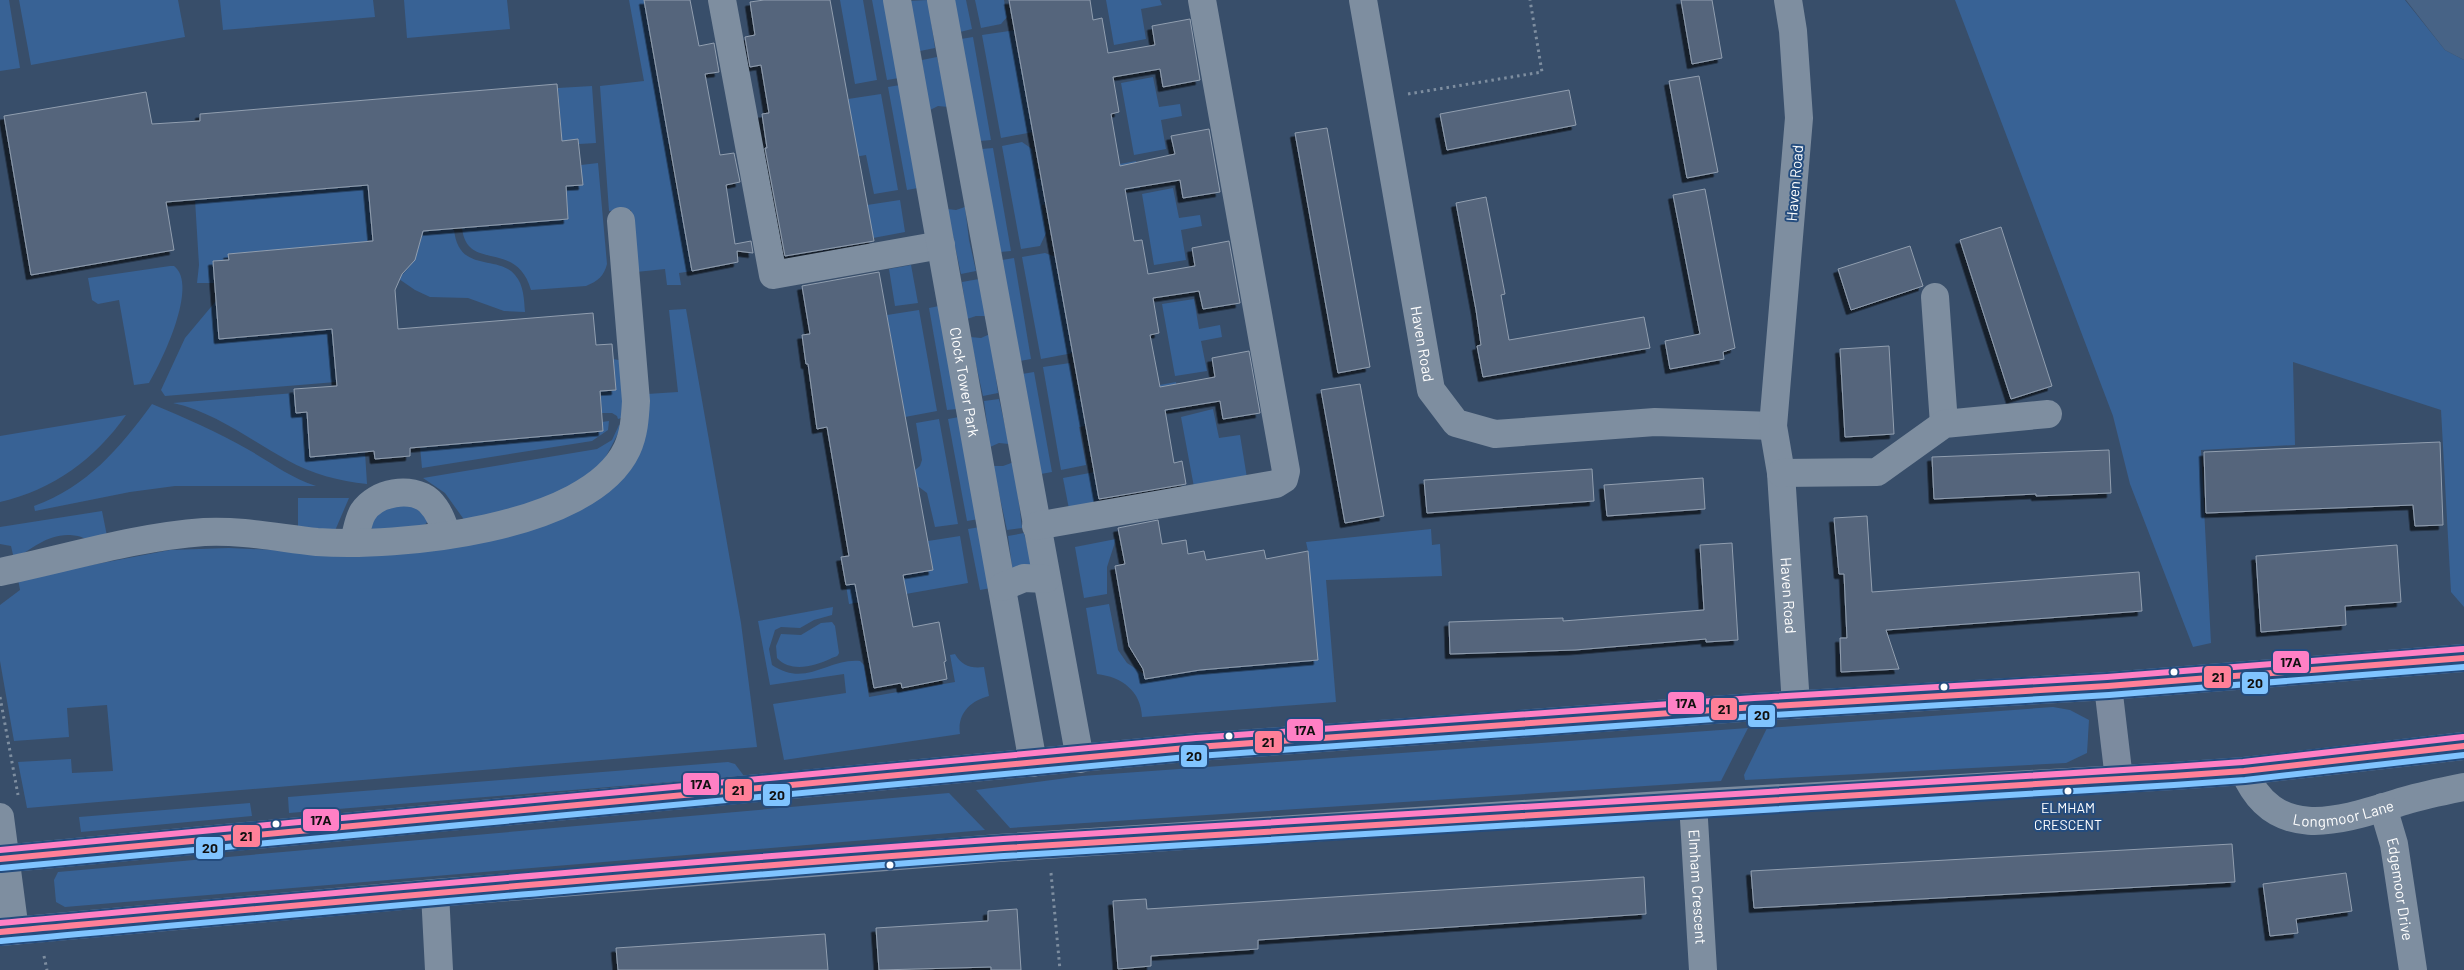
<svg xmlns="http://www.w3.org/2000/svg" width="2464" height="970" viewBox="0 0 2464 970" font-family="Barlow,sans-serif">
<defs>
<filter id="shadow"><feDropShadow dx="-4.5" dy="4.5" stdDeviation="0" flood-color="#0009"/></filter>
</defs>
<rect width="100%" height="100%" fill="#384e6a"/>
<g fill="#386295">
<path d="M0,0h9l11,68 -20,3z"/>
<path d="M19,0h159l7,37 -154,28z"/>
<path d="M220,0h153l2,17 -152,13z"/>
<path d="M404,0h103l3,29 -103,9z"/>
<path d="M629,0h15l2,11 29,-4 3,23 -29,5 13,66 29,-4 7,42 -30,6 13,69 30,-6 3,20 -29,5 7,38 -13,2 2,12h-14l-2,-16 -29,3 -5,-62 -22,1 -9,-125 44,-5z"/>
<path d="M840,0h23l14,80 -22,4z"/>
<path d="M872,0h12l15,78 -12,2z"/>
<path d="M928,0l7,48 -15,3 -12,-50z"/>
<path d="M954,0h12l6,29 -12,3z"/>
<path d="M975,0h29l3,17 -6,7 -20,4z"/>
<path d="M1106,0h54l2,5 -21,4 5,30 -32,6z"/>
<path d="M1955,0h450l40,50 19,10v547l-13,-15 -10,-182 -148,-48 2,83 -94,5 10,193 -18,4 -63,-163 -17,-68z"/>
<path d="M1016,30l1,4h-3l6,28 86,-15 -73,85 -32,6 -19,-103z"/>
<path d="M973,37l18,103 -11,1 -19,-102z"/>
<path d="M937,57l12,50 -11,-1 -10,5 -6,-51z"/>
<path d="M1153,77l6,30 21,-3 2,12 -21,4 5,29 -32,6 -13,-72z"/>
<path d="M900,85l18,103 -11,2 -19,-103z"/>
<path d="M592,86l4,57 -17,1 -1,-5 -16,2 -4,-53z"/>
<path d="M881,94l17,96 -24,4 -8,-39 -61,11 43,-67z"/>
<path d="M1022,142l10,7 5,30 99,-18 5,27 -99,17 4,28 -6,13 -19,3 -19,-103z"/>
<path d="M993,148l18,103 -11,1 -18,-103z"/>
<path d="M598,163l9,101c-3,12 -9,17 -21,22l-55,4c-15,-52 -64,-17 -69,-62l106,-9 -2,-33 15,-21z"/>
<path d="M193,167l14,32 161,-14 5,56 -145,13 1,6 -16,1 1,22h-17l2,-18z"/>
<path d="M1173,188l6,30 21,-3 2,11 -21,4 5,30 -32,5 -12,-71z"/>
<path d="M900,200l5,32 -32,6 -6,-33z"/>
<path d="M965,207l4,33 7,31 -15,3 -14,-65 9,1z"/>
<path d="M454,229c4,45 44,25 61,46 9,10 9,25 10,37l-21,-1 -36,-13 -38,-1 -15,-7 -16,-11c11,-19 21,-23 22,-48z"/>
<path d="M1045,253l11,4 5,27 86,-16 6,38 -86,14 6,33 -32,6 -19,-102z"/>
<path d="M1014,258l17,101 -11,2 -18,-101z"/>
<path d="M911,265l7,38 -23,3 -6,-37z"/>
<path d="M170,266h4c25,19 -12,95 -25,117l-15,2 -15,-85 -21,4 -6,-4 -4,-22z"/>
<path d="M979,279l8,37h-11l-9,3 -5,-37z"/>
<path d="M1194,299l5,30 21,-4 2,12 -21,4 6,30 -32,5 -13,-72z"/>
<path d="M216,301l3,38 113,-10 4,53 -171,14 -4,-6 24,-52z"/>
<path d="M939,306l18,103 -10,1 -18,-102z"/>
<path d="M686,309l55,314 16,124 -730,61 -9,-46 53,-3 1,14 41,-2 -6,-66 -40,3 2,29 -55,4 -14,-80v-56l20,-15 -2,-11 152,-29 59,-2 136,6 255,-74c27,-32 26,-45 27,-86l31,-2 -9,-82z"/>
<path d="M919,310l18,101 -32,6 -5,-32 -85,16 -7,-37 85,-15 -6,-34z"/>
<path d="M990,334l8,59 -15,3 -13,-59 11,1z"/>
<path d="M613,359l11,2v56l-6,2 -1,-3 -5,-3h-10l-2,-22 16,-1z"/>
<path d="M1070,363l7,37 99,-18 4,27 -101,18 7,38 -25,5 -18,-103z"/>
<path d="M1034,372l18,100 -11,2 -19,-100z"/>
<path d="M295,393l1,20 11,-1 3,44 55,-4 2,32c-28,-3 -55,-10 -80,-24 -37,-20 -72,-48 -114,-57z"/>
<path d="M999,399l10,45 -10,-1 -9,4 -6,-46z"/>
<path d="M152,404c33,14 66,28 97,46 23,13 42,28 67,36h-141l-45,6 -95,19 -1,-5c53,-19 86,-58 118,-102z"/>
<path d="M1213,409l6,29 21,-3 7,43 -53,9 -13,-70z"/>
<path d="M126,415c-31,44 -73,75 -126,87v-66z"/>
<path d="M959,417l20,102 -12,2 -19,-102z"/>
<path d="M939,419l19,105 -23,3 -8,-34 -8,-6 -10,1 6,-18 5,-4 2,-6 -6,-37z"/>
<path d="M609,421l-1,9 -16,11 -170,27 -2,-21 183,-16 -1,-9z"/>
<path d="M619,425l3,1 -20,38 -47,33 -90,24 -20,-28 -22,-15 174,-29 15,-9z"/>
<path d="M1014,462l8,66 -15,2 -14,-64h10z"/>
<path d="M1095,472l5,33 -31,4 -6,-31z"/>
<path d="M298,498h51l-15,35 -36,-6z"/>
<path d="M413,503l15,18 -4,5 -50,4 -3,-2 6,-19z"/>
<path d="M102,511l5,25c-23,9 -18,0 -37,-1 -23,-1 -38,14 -56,24l-3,-13 -11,-2v-17z"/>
<path d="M980,527l11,61 -11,2 -12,-61z"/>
<path d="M1431,529l1,16 8,-1 2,32 -116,4 10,122 -194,15c-1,-26 -20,-40 -45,-43l-11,-66 23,-4 9,46 9,13 23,15 50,-8 108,-119 -2,-9z"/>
<path d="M1024,533l10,38 -21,3 -5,-38z"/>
<path d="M960,536l8,47 -119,21 -3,-19 87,-15 -5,-29z"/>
<path d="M1116,539l-9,28v27l-23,4 -9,-51z"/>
<path d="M833,607l-1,8 -18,5 -14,8 -19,-1 -6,3 -6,19 3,16c34,23 56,-7 88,-4l4,4 5,32 86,-15 -5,-27 5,-1c6,11 16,15 29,13l5,29c-19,5 -32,18 -29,38l-176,26 -11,-56 73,-11 -2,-19 -74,11 -12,-64z"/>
<path d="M832,622l3,4 4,27c-2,5 -4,3 -9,6 -16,7 -39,14 -53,-1l-1,-12 5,-12 20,1 20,-12z"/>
<path d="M2053,707l17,3 19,10 -2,33 -21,10 -321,17 -1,-5 23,-47z"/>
<path d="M1748,728l-27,53 -711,47 -34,-38 106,-14z"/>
<path d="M728,762l7,2 9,12 -455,37 -1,-16z"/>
<path d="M949,793l36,37 -920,77 -9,-5 -2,-22 4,-8z"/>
<path d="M250,803l2,13 -171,16 -2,-15z"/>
</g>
<path fill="#476386" d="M2406,0h58v60l-19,-10z"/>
<g fill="#54657c" stroke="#919eaf" filter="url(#shadow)">
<path d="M644,0h46l9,46 15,-3 5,29 -14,2 15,81 14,-2 6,29 -14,3 9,59 16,-3 2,12 -16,-2 1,11 -46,9z"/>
<path d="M764,0h66l44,241 -89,15 -20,-108h2l-5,-34 7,-1 -8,-48 -11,2 -5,-30 10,-2 -5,-33z"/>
<path d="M1009,0h81l3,20 9,-2 6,35 47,-8 -3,-19 38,-7 10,61 -37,7 -3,-18 -47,8 6,35 -8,2 9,52 55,-12 -4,-18 38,-7 11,63 -37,6 -3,-18 -55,9 9,52 8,-1 6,34 47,-8 -3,-18 37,-7 11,62 -37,6 -4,-18 -46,7 6,35 -9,2 10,52 55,-10 -3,-19 37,-7 11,62 -37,6 -3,-18 -55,9 9,53 8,-2 4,23 -87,15z"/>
<path d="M1681,0h31l10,58 -30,6z"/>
<path d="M1699,76l19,96 -31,6 -18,-97z"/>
<path d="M557,84l5,57 16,-2 5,46 -17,1 2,33 -145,12 -8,29 -13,14 -7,16 3,39 195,-16 3,32 16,-1 4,46 -16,1 3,40 -193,17v8l-35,3 -1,-8 -64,6 -3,-45 -11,1 -2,-24 43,-3 -5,-57 -113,10 -6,-78 16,-1 -1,-6 145,-13 -5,-56 -202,17 8,48 -143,25 -27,-159 142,-24 6,32 48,-3v-7z"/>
<path d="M1569,90l7,35 -129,25 -7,-36z"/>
<path d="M1327,128l43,239 -32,6 -43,-240z"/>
<path d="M1705,189l30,159 -12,4 1,7 -54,10 -5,-28 35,-7 -27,-139z"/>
<path d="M1486,197l19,97 -4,1 8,45 135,-23 6,31 -167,29 -6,-31 4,-1 -5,-35 -20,-107z"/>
<path d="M2001,227l51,159 -41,13 -51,-159z"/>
<path d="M1910,246l13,40 -72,24 -13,-41z"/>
<path d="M879,272l54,298 -30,5 10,52 26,-5 7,39 -2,1 3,17 -45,9 -1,-5 -27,5 -19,-104 -9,1 -5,-28 8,-1 -22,-129 -10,2 -9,-65h-2l-4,-29 8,-1 -8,-48z"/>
<path d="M1889,346l5,88 -49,3 -5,-88z"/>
<path d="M1360,384l24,132 -39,7 -24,-133z"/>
<path d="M2440,442l3,83 -28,1 -2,-21 -207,8 -2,-61z"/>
<path d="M2109,450l2,43 -75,3v-2l-102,5 -2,-42z"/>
<path d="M1592,469l2,32 -167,12 -3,-33z"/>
<path d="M1703,478l2,31 -98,7 -3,-31z"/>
<path d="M1867,516l5,76 267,-20 3,39 -256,19 13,39 -58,3 -1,-34h7l-3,-64h-5l-5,-56z"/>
<path d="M1158,520l4,24 24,-4 2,14 16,-3 2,9 58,-10 2,9 42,-8 10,109 -118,10 -55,9 -2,-10 -14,-23 -14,-80 10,-2 -7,-36z"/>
<path d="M1732,543l6,97 -32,2v-3l-131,11 -125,4 -1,-32 114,-4v3l141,-11 -4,-65z"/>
<path d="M2397,545l4,57 -56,4 1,19 -85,7 -5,-76z"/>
<path d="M2232,844l3,38 -481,26 -3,-37z"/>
<path d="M2346,873l6,38 -56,8 2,14 -28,3 -7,-52z"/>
<path d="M1644,877l2,37 -388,26v9l-107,7v10l-33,3 -5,-68 33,-2 1,10z"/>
<path d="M1017,909l4,61h-30v-3l-112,3 -3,-42 112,-7v-10z"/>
<path d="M825,934l3,36h-210l-2,-22z"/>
</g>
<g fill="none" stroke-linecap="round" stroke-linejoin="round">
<g stroke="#7e8ea0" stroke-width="3" stroke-dasharray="2.5 4" stroke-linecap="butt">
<path d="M1408,94l134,-22 -12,-72"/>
<path d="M0,697l18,98"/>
<path d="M1051,873l9,97"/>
<path d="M44,956l3,14"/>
</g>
<g stroke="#7e8ea0" stroke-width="28">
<path d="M722,0l51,275 168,-30"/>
<path id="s1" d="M897,0l136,763"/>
<path d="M941,0l139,759"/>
<path id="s2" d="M1363,0l68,390 25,33 39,11 160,-12 118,4"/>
<path id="s3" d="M1788,0l5,31 6,87 -26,308 8,47 15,232"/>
<path d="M1935,297l9,127"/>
<path d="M1781,473l96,-1 67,-48 104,-10"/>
<path d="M1036,526l240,-42 8,-5 2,-8 -84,-471"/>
<path d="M354,541c3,-10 4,-21 9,-29 13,-20 48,-26 66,-11 10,10 14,22 18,34"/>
<path d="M0,572c68,-14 135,-35 204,-40 38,-2 75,6 113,10 78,6 272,-12 310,-93 7,-15 8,-31 9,-48l-15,-180"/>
<path d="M1002,587l22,-9 22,1"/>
<path id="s4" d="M2244,771c31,75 101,48 160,30 20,-6 40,-10 60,-14"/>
<path id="s5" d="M1693,803l10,167"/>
<path id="s6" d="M2383,807l11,37 19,126"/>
<path d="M0,817l15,114"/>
<path d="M435,893l4,77"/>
</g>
<g stroke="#7c8b9f" stroke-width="28">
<path d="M2108,686l11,93"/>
<path d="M0,859l1197,-112 558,-40 353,-21 356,-28"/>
<path d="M0,932l435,-39 564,-45 694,-45 480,-27 71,-5 220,-25"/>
</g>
<defs>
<g id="bus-1">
<path d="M0,859l1197,-112 558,-40 353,-21 356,-28"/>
<path d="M0,932c334,-30 669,-61 1004,-84 389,-27 779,-50 1169,-72l71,-5 220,-25"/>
</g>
<g id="bus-2">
<path d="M1,868l1197,-112 558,-40 353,-21 355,-28"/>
<path d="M1,941c334,-30 669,-61 1003,-85 390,-26 780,-49 1170,-71l71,-5 219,-25"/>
</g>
<g id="bus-3">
<path d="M0,850l1196,-112 558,-40 353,-21 356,-28"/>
<path d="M0,923c334,-30 669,-61 1003,-84 390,-27 780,-50 1169,-72l71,-5 220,-25"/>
</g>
</defs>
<use href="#bus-1" stroke="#244c7e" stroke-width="10"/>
<use href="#bus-2" stroke="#244c7e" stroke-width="10"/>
<use href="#bus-3" stroke="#244c7e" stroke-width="10"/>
<use href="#bus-1" stroke="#ff8098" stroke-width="6"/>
<use href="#bus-2" stroke="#80c4ff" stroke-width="6"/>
<use href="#bus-3" stroke="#ff80c5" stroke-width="6"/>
</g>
<g fill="#fff" stroke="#244c7e" stroke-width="2">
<circle cx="2174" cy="672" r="4.5"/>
<circle cx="1944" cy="687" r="4.5"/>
<circle cx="1229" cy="736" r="4.5"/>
<circle cx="2068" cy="791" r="4.5"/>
<circle cx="276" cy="824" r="4.5"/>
<circle cx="890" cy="865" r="4.5"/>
</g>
<g text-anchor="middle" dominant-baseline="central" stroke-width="4" stroke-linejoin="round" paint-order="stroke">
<g font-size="14" fill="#fff" stroke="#244c7e">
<text x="2068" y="807">ELMHAM<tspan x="2068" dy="17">CRESCENT</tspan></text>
</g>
<g font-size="15" fill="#fff" stroke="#244c7e">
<text transform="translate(1794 183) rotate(-85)">Haven Road</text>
<text stroke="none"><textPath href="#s2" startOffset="349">Haven Road</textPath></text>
<text stroke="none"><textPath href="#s1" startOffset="388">Clock Tower Park</textPath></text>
<text stroke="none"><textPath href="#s3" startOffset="598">Haven Road</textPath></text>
<text stroke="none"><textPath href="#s4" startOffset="122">Longmoor Lane</textPath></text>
<text stroke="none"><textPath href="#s5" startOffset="84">Elmham Crescent</textPath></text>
<text stroke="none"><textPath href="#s6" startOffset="84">Edgemoor Drive</textPath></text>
</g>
</g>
<g stroke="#244c7e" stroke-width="2">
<rect x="2272" y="650" width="38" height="24" rx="5" fill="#ff80c5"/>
<rect x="2203" y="665" width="29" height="24" rx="5" fill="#ff8098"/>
<rect x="2241" y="671" width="28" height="24" rx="5" fill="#80c4ff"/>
<rect x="1667" y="691" width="38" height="24" rx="5" fill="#ff80c5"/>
<rect x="1710" y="697" width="28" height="24" rx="5" fill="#ff8098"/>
<rect x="1747" y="704" width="29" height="24" rx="5" fill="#80c4ff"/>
<rect x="1286" y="718" width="38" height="24" rx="5" fill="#ff80c5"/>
<rect x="1254" y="730" width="29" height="24" rx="5" fill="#ff8098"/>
<rect x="1180" y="744" width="28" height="24" rx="5" fill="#80c4ff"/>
<rect x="682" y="772" width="38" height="24" rx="5" fill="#ff80c5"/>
<rect x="724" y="778" width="29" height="24" rx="5" fill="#ff8098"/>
<rect x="762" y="783" width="29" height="24" rx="5" fill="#80c4ff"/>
<rect x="302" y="808" width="38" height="24" rx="5" fill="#ff80c5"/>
<rect x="232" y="824" width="29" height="24" rx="5" fill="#ff8098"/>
<rect x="195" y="836" width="29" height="24" rx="5" fill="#80c4ff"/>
</g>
<g font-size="14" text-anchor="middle" font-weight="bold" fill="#111">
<text x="2291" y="667">17A</text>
<text x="2218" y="682">21</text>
<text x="2255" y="688">20</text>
<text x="1686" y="708">17A</text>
<text x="1724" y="714">21</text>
<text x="1762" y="720">20</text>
<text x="1305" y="735">17A</text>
<text x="1268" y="747">21</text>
<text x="1194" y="761">20</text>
<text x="701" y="789">17A</text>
<text x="738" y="795">21</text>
<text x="777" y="800">20</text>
<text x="321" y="825">17A</text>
<text x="246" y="841">21</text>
<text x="210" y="853">20</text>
</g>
</svg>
